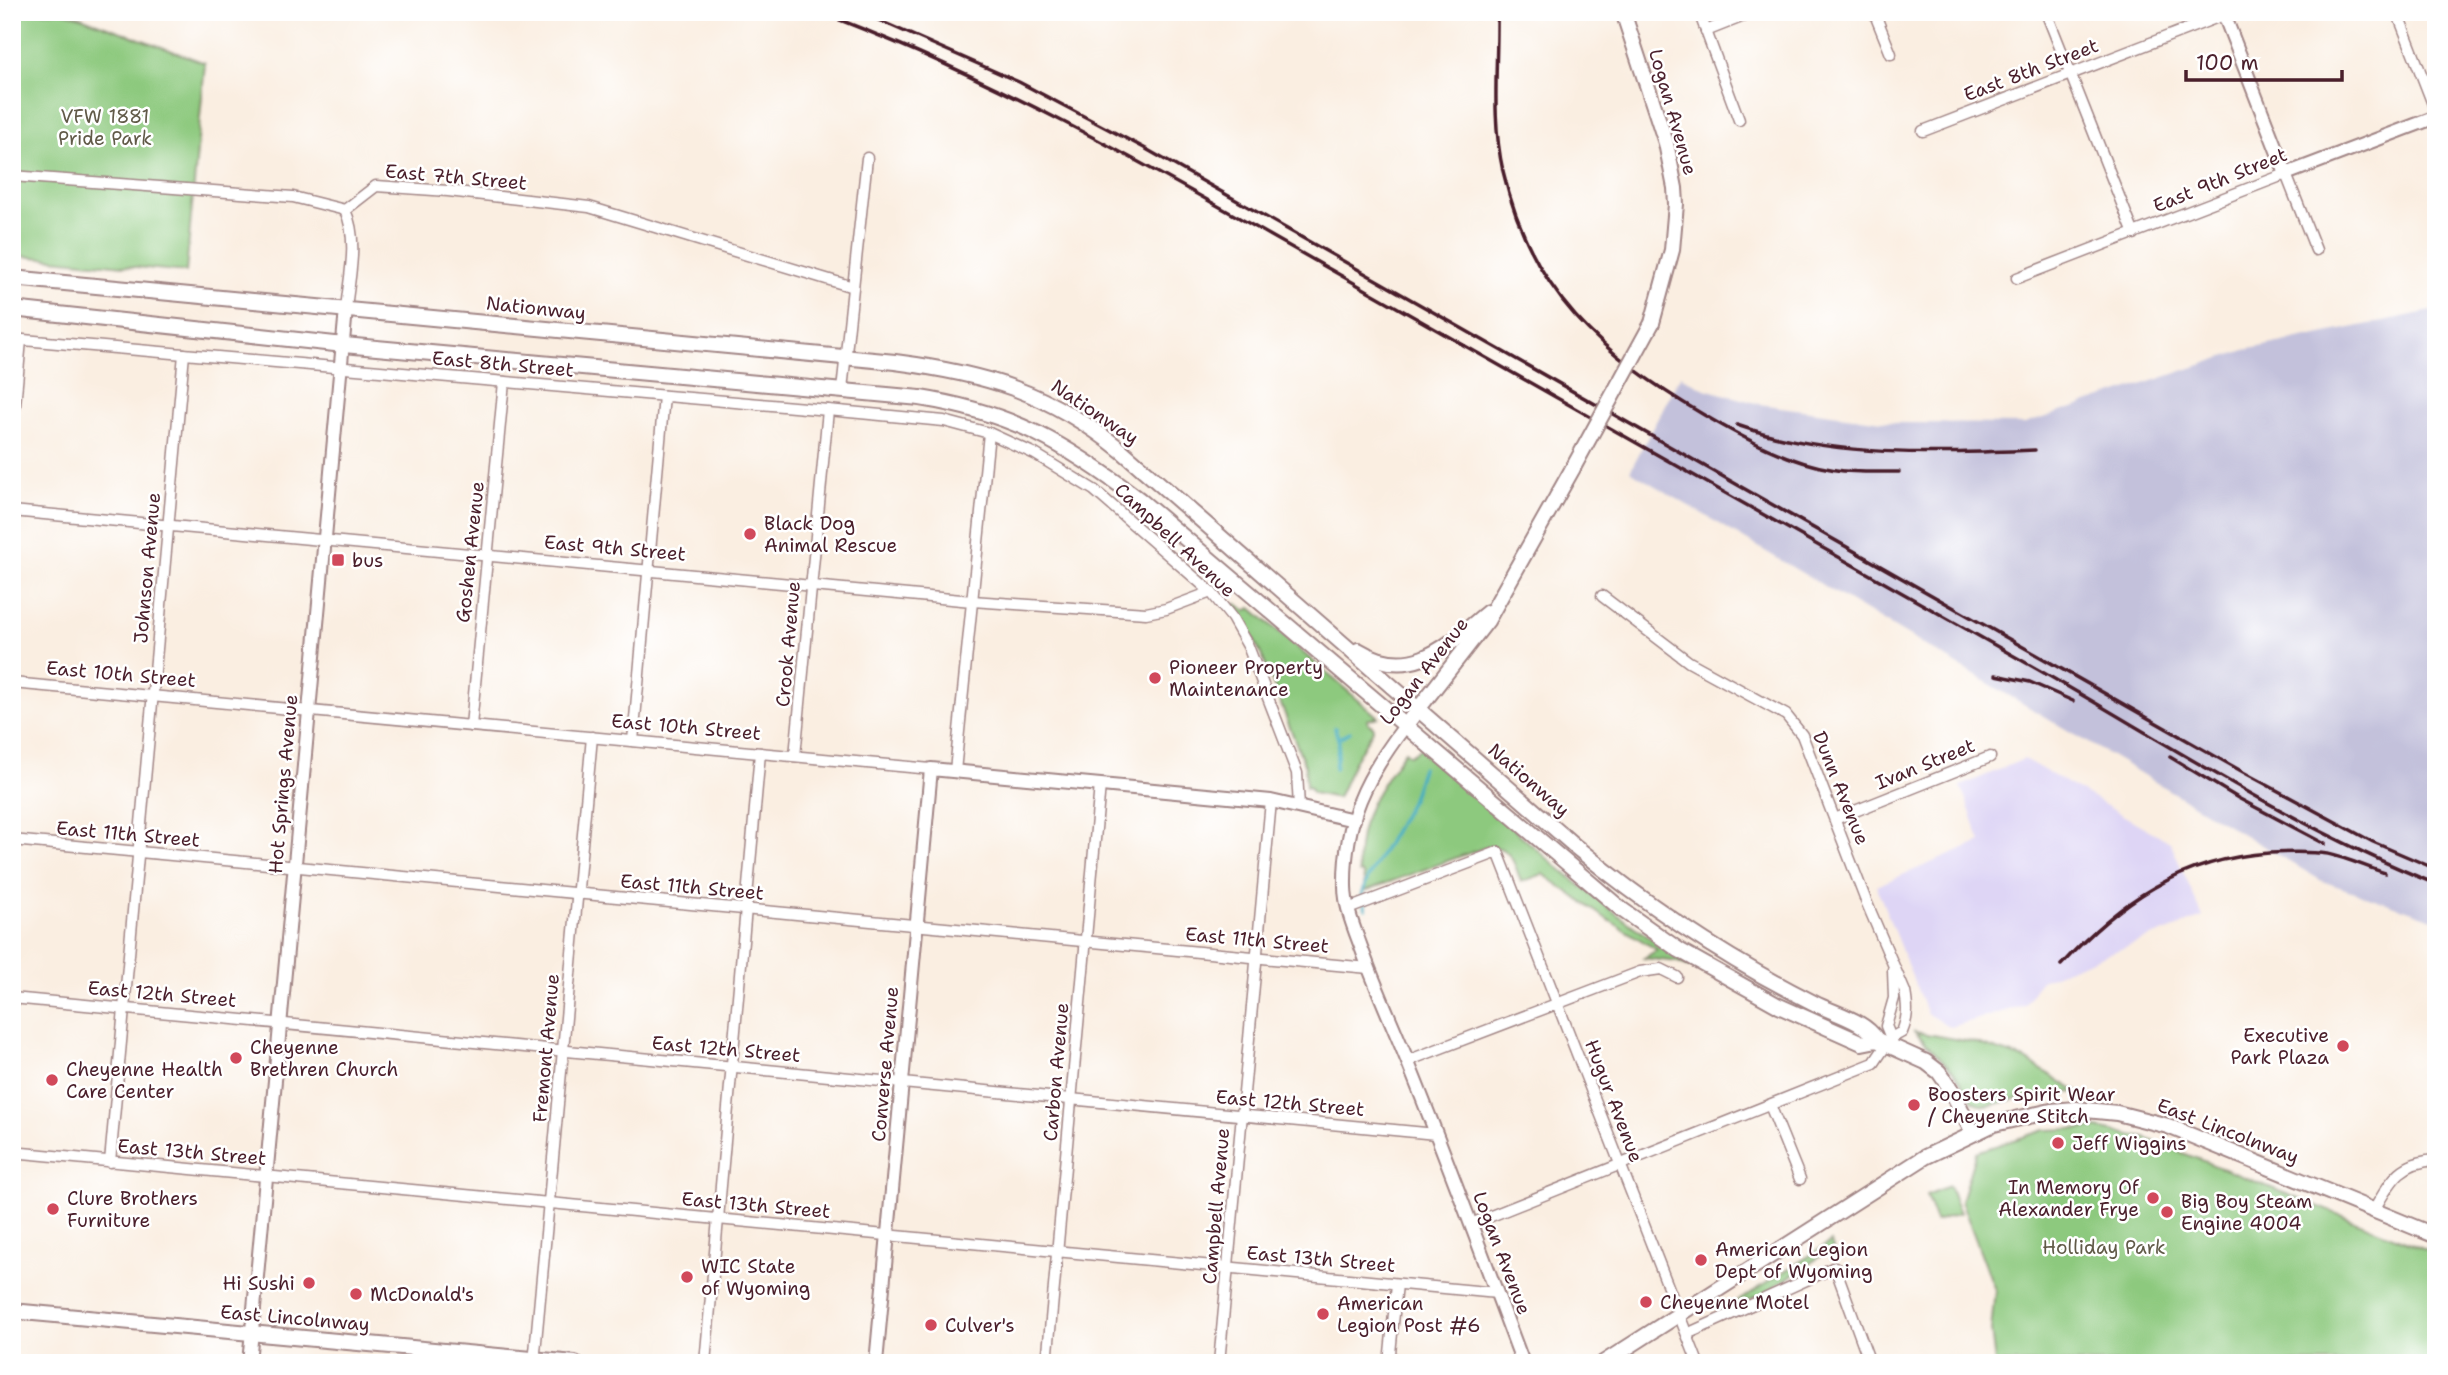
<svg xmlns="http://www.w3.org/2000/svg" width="2448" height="1375" viewBox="0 0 2448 1375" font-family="'Shantell Sans',sans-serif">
<rect width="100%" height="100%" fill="#fff"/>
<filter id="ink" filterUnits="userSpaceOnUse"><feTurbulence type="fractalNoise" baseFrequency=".0143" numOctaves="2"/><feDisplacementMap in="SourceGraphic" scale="14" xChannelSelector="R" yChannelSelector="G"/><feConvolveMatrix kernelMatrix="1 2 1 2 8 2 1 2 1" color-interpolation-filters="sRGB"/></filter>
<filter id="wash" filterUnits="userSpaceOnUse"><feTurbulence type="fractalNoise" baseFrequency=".00686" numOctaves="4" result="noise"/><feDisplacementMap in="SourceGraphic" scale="28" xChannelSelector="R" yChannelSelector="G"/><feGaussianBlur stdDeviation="1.57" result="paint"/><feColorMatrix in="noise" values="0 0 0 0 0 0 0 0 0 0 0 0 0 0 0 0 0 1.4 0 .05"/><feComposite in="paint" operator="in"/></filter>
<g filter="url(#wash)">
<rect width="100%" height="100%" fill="#faeee1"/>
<path fill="#ded5f5" d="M2024,759l146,83 33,75 -162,63 -16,25 -74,22 -24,-13 -51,-128 105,-44 -20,-56z"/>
<path fill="#c3c1db" d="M2436,310v610l-114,-39 -692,-410 50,-95 25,13 54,15 137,19 129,1 220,-74z"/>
<g fill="#8dc97e" stroke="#6c7454" stroke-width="2">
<path d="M12,12h50l16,4 127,47 -19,209 -174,-17z"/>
<path d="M1237,604l9,7 5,-3 127,109 -11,3 2,4 4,2v4l-19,32 -16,36 -25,-5 -5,-7 -2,1 -1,-21 -41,-105 -10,-22 -24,-32z"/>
<path d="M1422,748c86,75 170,157 269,216l-2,3 -11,-5 -34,-4 13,-8 -58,-36 -56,-40 -22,8c-6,-18 -11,-38 -35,-35l-121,44 -2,-17 -4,-1c-5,-52 18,-82 46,-122l5,4z"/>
<path d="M1915,1032l62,11 47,16 54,33 -47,3 -43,11 -8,-1 -8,-5 -18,-28z"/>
<path d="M2098,1128l47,10 291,115v110h-441l-4,-33 4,-40 -34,-89 15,-49 69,-22z"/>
<path d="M1949,1186l11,27 -24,8 -10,-26z"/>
<path d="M1831,1242l2,6 -71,47 -38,15z"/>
</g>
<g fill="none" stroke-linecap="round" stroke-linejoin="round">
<g stroke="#42adc1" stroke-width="3.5">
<path d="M1335,728l4,14 -4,27"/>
<path d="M1339,738l11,-6"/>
<path d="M1366,909l-4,-16 6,-15 44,-79 10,-31"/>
</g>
</g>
</g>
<g filter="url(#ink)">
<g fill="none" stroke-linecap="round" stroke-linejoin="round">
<defs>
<g id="minor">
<path d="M1699,12l40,108"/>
<path d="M1874,12l17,42"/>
<path d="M2046,12l88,222"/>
<path d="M2397,12l39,100"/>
<path d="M1706,31l48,-19"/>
<path d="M1923,131l308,-119"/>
<path d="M12,176l281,21 52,13"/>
<path d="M345,210l31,-24 72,5 141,16 264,80"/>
<path d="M345,210c14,31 4,67 1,99"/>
<path d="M2017,278l269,-104 30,76"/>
<path d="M12,339l816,71 116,11 45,12 46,21 59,36 117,102 21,26 16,28 49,127 2,34"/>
<path d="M842,390l25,-232"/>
<path d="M12,438l9,-98"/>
<path d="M12,511l960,90 174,12 20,-4 45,-17"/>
<path d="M1602,596l87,66 97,53 16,20 64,166 39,91c3,16 3,25 -3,40l-11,6"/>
<path d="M12,683l919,86"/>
<path d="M471,726l33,-344"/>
<path d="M633,741l31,-345"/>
<path d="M795,756l33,-346"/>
<path d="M955,771l34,-338"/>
<path d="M1835,819l155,-62"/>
<path d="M12,840l1357,128"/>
<path d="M1348,909l150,-57 200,511"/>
<path d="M12,998l1424,136"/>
<path d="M1407,1061l233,-89 21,-3 16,8"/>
<path d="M1770,1105l30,74"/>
<path d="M12,1152l1485,141"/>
<path d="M110,1162l74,-808"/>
<path d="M2374,1210c17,-29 25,-48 62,-50"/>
<path d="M1471,1224l403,-161 17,-25 -5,-12 8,-28 -1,-28"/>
<path d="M1687,1334l148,-67 35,96"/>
<path d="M534,1363l58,-626"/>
<path d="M705,1363l55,-610"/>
<path d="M1047,1363l53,-578"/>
<path d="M1219,1363l52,-562"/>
<path d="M1389,1363l8,-79"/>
</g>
<g id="tertiary">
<path d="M2223,12l63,162 150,-57"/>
<path d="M1405,726c-39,51 -61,94 -60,160 0,21 9,42 16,61 14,39 31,76 46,113 41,101 78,202 116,303"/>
<path d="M249,1363l97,-1054"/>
<path d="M876,1363l55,-594 340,32 83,19"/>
</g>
<g id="secondary">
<path d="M1623,12l43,131 9,45 1,16 -4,46 -20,73"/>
<path d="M12,278l883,84c92,12 154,30 227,89l454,396c74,61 152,113 238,156 21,11 50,17 63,37"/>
<path d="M12,309l332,36 576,53c94,15 146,46 220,102l481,409 58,41 100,56 83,37 15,-3 49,22 13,10 11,16 23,45"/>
<path d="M1358,650c54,33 90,-5 130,-38"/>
<path d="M1405,726l82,-105 86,-153"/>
</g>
<g id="primary">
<path d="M12,1311l563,52"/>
<path d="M1603,1363l322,-206 69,-33 57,-13 25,-2 41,4 51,13 268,110"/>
</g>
</defs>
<use href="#minor" stroke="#a28686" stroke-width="13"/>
<use href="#tertiary" stroke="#a28686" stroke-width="16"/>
<use href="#secondary" stroke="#a28686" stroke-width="18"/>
<use href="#primary" stroke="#a28686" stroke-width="18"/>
<use href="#minor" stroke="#fff" stroke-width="10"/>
<use href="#tertiary" stroke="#fff" stroke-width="12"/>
<use href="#secondary" stroke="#fff" stroke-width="14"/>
<use href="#primary" stroke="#fff" stroke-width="14"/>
<g stroke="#4a1f2b" stroke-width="3.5">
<path d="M819,12c194,72 372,179 551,280 222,126 445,252 667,377 130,74 260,160 399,215"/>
<path d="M860,12l159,70 127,67 1097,623 130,70 63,27"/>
<path d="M1497,12c1,53 -6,106 6,159 28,122 98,183 201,244 41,24 85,48 132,55 20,3 42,2 63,2"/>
<path d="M1737,425c94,33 199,29 298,25"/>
<path d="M1996,675l34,7 43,19"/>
<path d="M2170,757l68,41 87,46"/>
<path d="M2061,965c58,-63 120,-106 208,-112 20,-1 39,-2 59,1 19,4 38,13 57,19"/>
</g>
<defs>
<path id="secondary-bridge" d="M1573,468l79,-145"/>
</defs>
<use href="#secondary-bridge" stroke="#a28686" stroke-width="18" stroke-linecap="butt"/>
<use href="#secondary-bridge" stroke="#fff" stroke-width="14"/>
</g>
</g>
<g fill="#d1495b" stroke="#fff" stroke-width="2.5">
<circle cx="750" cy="534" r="7"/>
<rect x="331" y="553" width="14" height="14" rx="3.5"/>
<circle cx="1155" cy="678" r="7"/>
<circle cx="2343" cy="1046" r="7"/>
<circle cx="236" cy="1058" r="7"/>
<circle cx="52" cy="1080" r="7"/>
<circle cx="1914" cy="1105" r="7"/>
<circle cx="2058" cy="1143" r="7"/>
<circle cx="2153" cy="1198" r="7"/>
<circle cx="53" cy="1209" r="7"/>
<circle cx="2167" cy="1212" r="7"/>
<circle cx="1701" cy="1260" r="7"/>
<circle cx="687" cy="1277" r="7"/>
<circle cx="309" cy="1283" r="7"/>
<circle cx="356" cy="1294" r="7"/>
<circle cx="1646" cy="1302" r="7"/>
<circle cx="1323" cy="1314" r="7"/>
<circle cx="931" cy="1325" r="7"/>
</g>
<g text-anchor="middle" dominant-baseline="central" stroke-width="5" stroke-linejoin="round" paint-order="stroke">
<g font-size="19" fill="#4a1f2b" stroke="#fff">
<text transform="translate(2031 70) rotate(-21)">East 8th Street</text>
<text transform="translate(1673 112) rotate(74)">Logan Avenue</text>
<text transform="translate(456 177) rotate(5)">East 7th Street</text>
<text transform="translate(2220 180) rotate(-22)">East 9th Street</text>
<text transform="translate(536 308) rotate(6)">Nationway</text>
<text transform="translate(503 364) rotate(5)">East 8th Street</text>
<text transform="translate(1095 412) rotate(34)">Nationway</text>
<text transform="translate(1175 540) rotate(43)">Campbell Avenue</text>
<text transform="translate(615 548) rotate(5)">East 9th Street</text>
<text transform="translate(470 552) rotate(-84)">Goshen Avenue</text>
<text transform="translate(147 568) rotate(-85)">Johnson Avenue</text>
<text transform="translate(788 644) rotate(-85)">Crook Avenue</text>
<text transform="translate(1424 671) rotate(-52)">Logan Avenue</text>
<text transform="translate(121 674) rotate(5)">East 10th Street</text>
<text transform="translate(686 727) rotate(5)">East 10th Street</text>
<text transform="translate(1925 764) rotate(-22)">Ivan Street</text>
<text transform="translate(1529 780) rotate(41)">Nationway</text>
<text transform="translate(283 784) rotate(-85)">Hot Springs Avenue</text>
<text transform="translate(1841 788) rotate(68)">Dunn Avenue</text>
<text transform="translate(128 834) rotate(5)">East 11th Street</text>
<text transform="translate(692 887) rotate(5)">East 11th Street</text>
<text transform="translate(1257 940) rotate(5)">East 11th Street</text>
<text transform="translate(162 994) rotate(5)">East 12th Street</text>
<text transform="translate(546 1048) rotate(-85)">Fremont Avenue</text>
<text transform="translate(726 1049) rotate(5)">East 12th Street</text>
<text transform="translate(885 1064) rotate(-85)">Converse Avenue</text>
<text transform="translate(1056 1072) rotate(-85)">Carbon Avenue</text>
<text transform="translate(1614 1101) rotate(69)">Hugur Avenue</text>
<text transform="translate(1290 1103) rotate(5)">East 12th Street</text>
<text transform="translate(2228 1131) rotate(21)">East Lincolnway</text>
<text transform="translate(192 1152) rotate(5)">East 13th Street</text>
<text transform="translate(756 1205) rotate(5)">East 13th Street</text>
<text transform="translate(1216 1206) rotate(-85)">Campbell Avenue</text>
<text transform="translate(1502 1253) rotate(69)">Logan Avenue</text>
<text transform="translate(1321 1259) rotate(5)">East 13th Street</text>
<text transform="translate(295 1318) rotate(5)">East Lincolnway</text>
</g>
<g font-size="19" fill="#615a48" stroke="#fff">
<text x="105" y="116">VFW 1881<tspan x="105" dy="22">Pride Park</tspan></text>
<text x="2104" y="1247">Holliday Park</text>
</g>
<g font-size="19" fill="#4a1f2b" stroke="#fff" text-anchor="start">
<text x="764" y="523">Black Dog<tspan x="764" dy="22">Animal Rescue</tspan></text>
<text x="352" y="560">bus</text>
<text x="1169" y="667">Pioneer Property<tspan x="1169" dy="22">Maintenance</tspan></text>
<text x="2329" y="1035" text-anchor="end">Executive<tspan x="2329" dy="22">Park Plaza</tspan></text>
<text x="250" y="1047">Cheyenne<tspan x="250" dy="22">Brethren Church</tspan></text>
<text x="66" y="1069">Cheyenne Health<tspan x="66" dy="22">Care Center</tspan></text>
<text x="1928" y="1094">Boosters Spirit Wear<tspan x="1928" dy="22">/ Cheyenne Stitch</tspan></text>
<text x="2072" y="1143">Jeff Wiggins</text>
<text x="2139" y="1187" text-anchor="end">In Memory Of<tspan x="2139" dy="22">Alexander Frye</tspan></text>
<text x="67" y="1198">Clure Brothers<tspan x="67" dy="22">Furniture</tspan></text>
<text x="2181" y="1201">Big Boy Steam<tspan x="2181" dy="22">Engine 4004</tspan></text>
<text x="1715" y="1249">American Legion<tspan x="1715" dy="22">Dept of Wyoming</tspan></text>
<text x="701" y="1266">WIC State<tspan x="701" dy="22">of Wyoming</tspan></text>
<text x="295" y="1283" text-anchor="end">Hi Sushi</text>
<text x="370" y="1294">McDonald's</text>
<text x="1660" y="1302">Cheyenne Motel</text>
<text x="1337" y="1303">American<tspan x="1337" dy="22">Legion Post #6</tspan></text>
<text x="945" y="1325">Culver's</text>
</g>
</g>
<rect width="2448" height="1375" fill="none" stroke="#fff" stroke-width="42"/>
<path d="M2186 70v10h156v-10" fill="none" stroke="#4a1f2b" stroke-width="3.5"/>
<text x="2196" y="70" font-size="21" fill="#4a1f2b" stroke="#ffffff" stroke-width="5" paint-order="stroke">100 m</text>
</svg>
